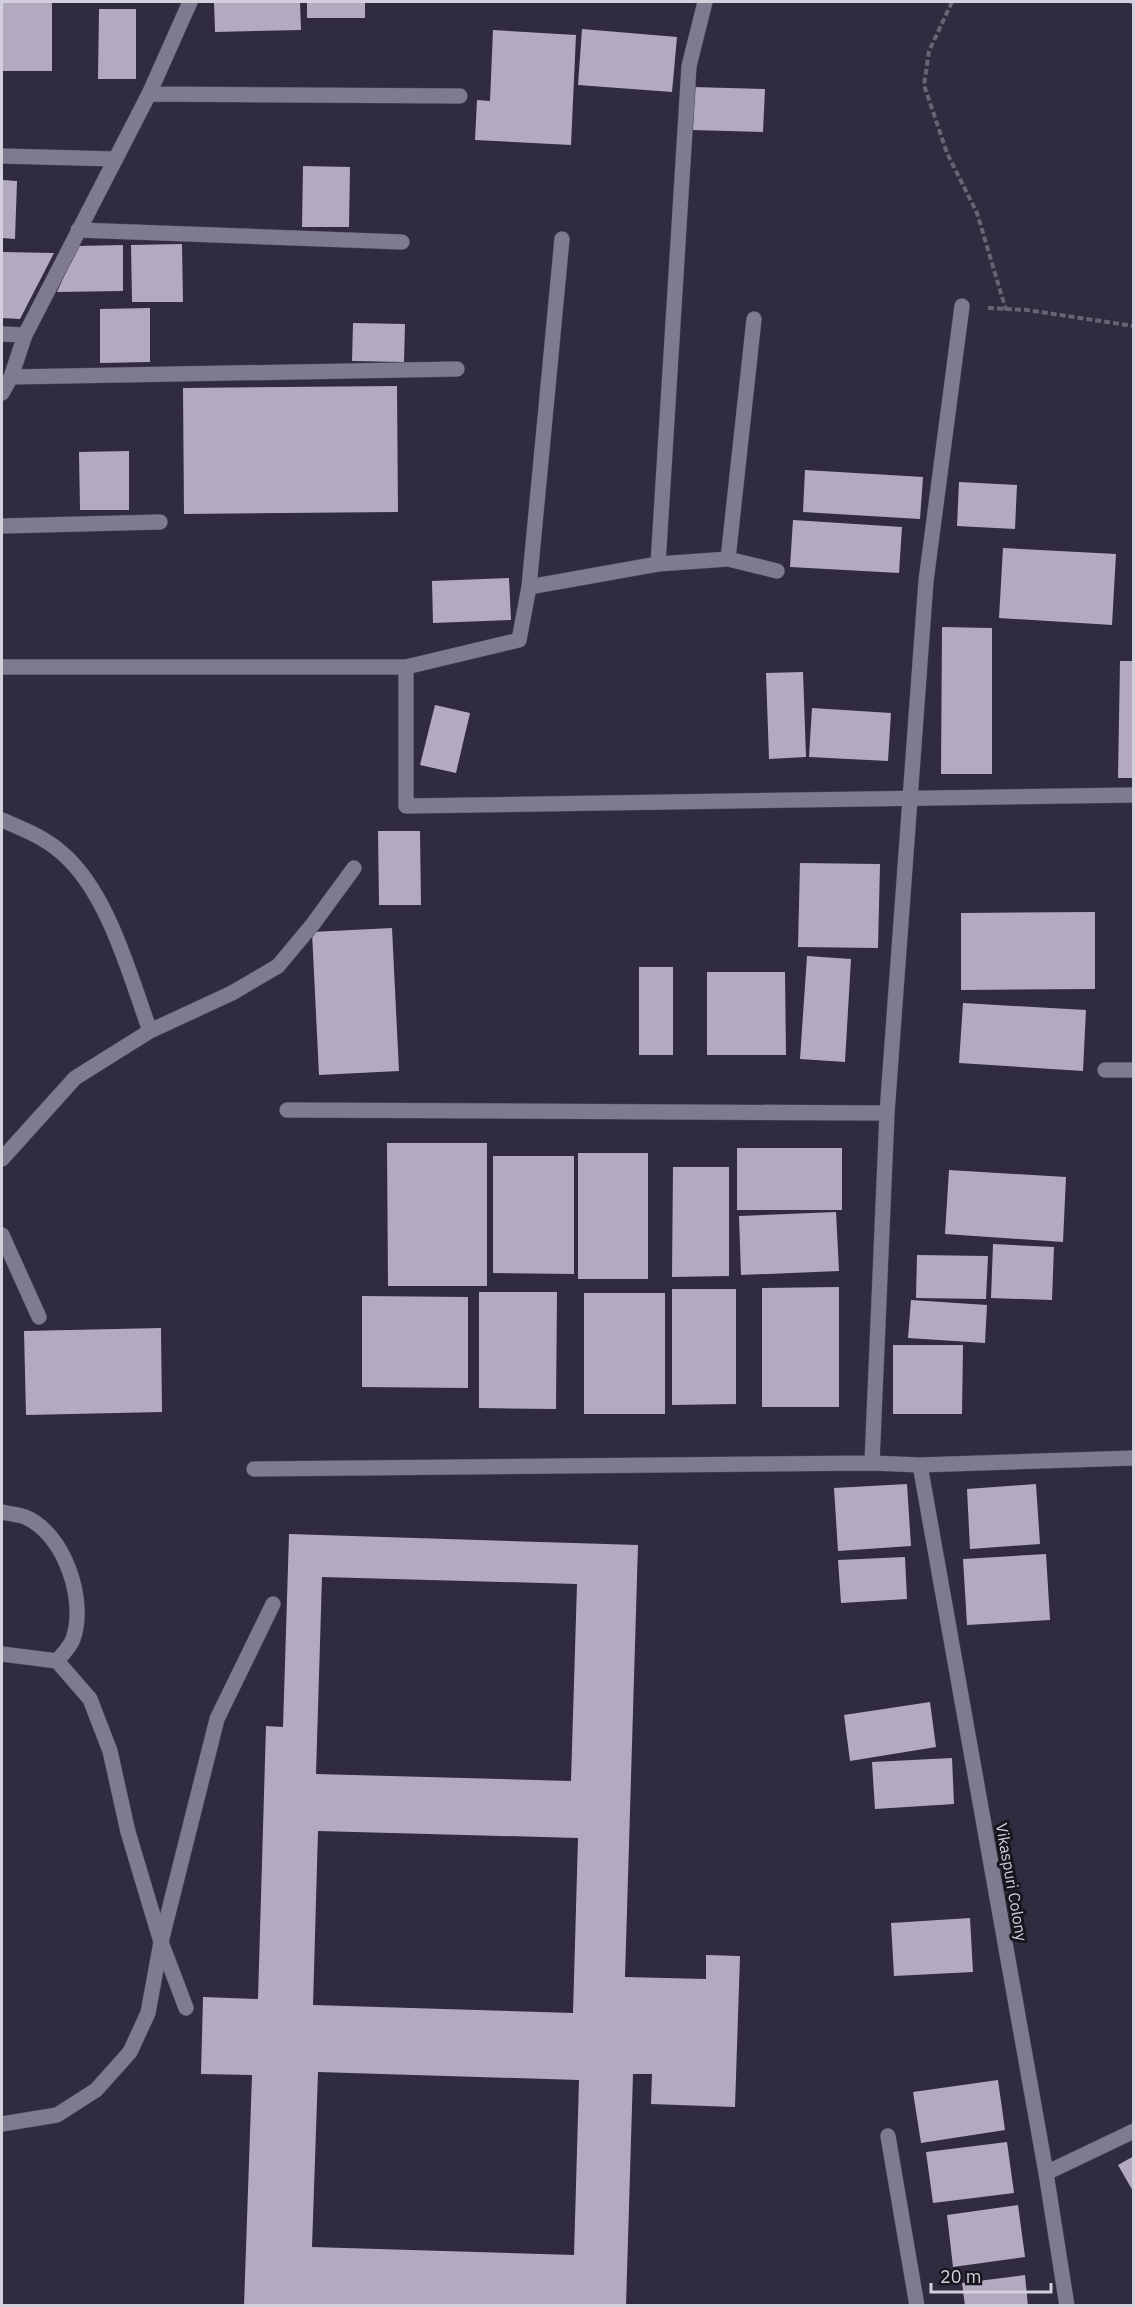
<svg xmlns="http://www.w3.org/2000/svg" width="1135" height="2307" font-family="'IBM Plex Sans',sans-serif">
	<rect width="100%" height="100%" fill="#302b3e"/>
	<path fill="#b4aac0" fill-rule="evenodd" d="M2 2H52V71H2Z
		M214 2H300L301 30 215 32Z
		M307 2H365V18H307Z
		M99 9H136V79H98Z
		M582 29 677 37 672 92 578 85Z
		M493 30 576 35 571 145 475 140 477 100 490 101Z
		M693 87 765 89 763 132 692 130Z
		M303 166 350 167 349 227H302Z
		M2 180 17 181 15 239 2 238Z
		M182 244 183 302H132L131 245Z
		M123 245V291L57 292 77 246Z
		M2 252 54 253 20 319 2 318Z
		M150 308V362L100 363V309Z
		M353 323 405 324 404 362 352 361Z
		M397 386 398 512 184 514 183 388Z
		M129 451V510H80L79 452Z
		M805 470 923 477 920 519 803 512Z
		M959 482 1017 485 1015 529 957 526Z
		M793 520 902 527 899 573 790 567Z
		M1003 548 1116 554 1112 625 999 618Z
		M509 578 511 620 433 623 432 581Z
		M942 627 992 628V774H941Z
		M1120 661H1134V778H1118Z
		M803 672 806 757 769 759 766 673Z
		M435 705 470 713 456 773 420 765Z
		M812 708 891 713 888 761 809 757Z
		M378 831H420L421 905H379Z
		M800 863 880 864 878 948 798 947Z
		M1095 912V989L961 990V913Z
		M392 928 399 1071 319 1075 312 932Z
		M807 956 851 959 845 1062 800 1059Z
		M639 967H673V1055H639Z
		M707 972H785L786 1055H707Z
		M963 1003 1086 1010 1083 1071 959 1063Z
		M387 1143H487V1286H388Z
		M737 1148H842V1210H737Z
		M578 1153H648V1279H578Z
		M493 1156H574V1274L493 1273Z
		M673 1167H729V1276L672 1277Z
		M949 1170 1066 1177 1063 1242 945 1234Z
		M836 1212 839 1271 741 1275 739 1216Z
		M993 1244 1054 1247 1052 1300 991 1298Z
		M917 1255 988 1256 986 1299 916 1298Z
		M839 1287V1407H762V1288Z
		M672 1289H736V1404L672 1405Z
		M479 1292H557L556 1409 479 1408Z
		M584 1293H665V1414H584Z
		M362 1296 468 1297V1388L362 1387Z
		M911 1300 987 1305 985 1343 908 1338Z
		M161 1328 162 1412 26 1415 24 1331Z
		M893 1345H963L962 1414H893Z
		M907 1484 911 1546 838 1551 834 1488Z
		M1036 1484 1040 1544 970 1549 967 1489Z
		M289 1534 638 1545 625 1977 706 1979V1955L740 1956 735 2107 651 2104 652 2074H633L626 2306H244L252 2075 201 2074 203 1997 258 1999 266 1726 283 1727ZM322 1577 577 1584 571 1781 316 1774ZM318 1831 578 1838 573 2013 313 2005ZM318 2072 579 2080 574 2255 312 2247Z
		M1046 1554 1050 1620 967 1625 963 1559Z
		M905 1557 907 1599 841 1603 838 1560Z
		M930 1702 936 1747 850 1761 844 1715Z
		M952 1758 954 1804 875 1809 872 1762Z
		M970 1918 973 1972 894 1976 891 1923Z
		M998 2080 1005 2130 921 2143 913 2092Z
		M1007 2142 1014 2193 933 2203 926 2152Z
		M1134 2156V2193L1118 2165Z
		M1018 2205 1025 2257 953 2267 947 2215Z
		M1025 2275 1028 2306H965L962 2283Z"/>
	<g fill="none" stroke-linecap="round" stroke-linejoin="round">
		<defs>
			<path id="service" d="M2 820C23 829 44 837 62 853 108 892 130 976 150 1031
				M2 1159 75 1078 150 1031 232 993 278 966 313 924 354 868
				M2 1235 39 1317
				M2 1512C9 1514 18 1514 25 1517 64 1533 87 1600 73 1639 70 1647 62 1655 57 1661
				M2 1654 57 1661 90 1699 110 1751 128 1832 161 1942 148 2013 130 2052 96 2090 57 2115 2 2124
				M186 2008 161 1942 217 1719 273 1604
				M888 2136 917 2306"/>
			<path id="minor" d="M149 94 460 96
				M2 156 116 159
				M78 230 402 242
				M2 334 25 335
				M11 377 457 369
				M2 393 11 377 25 335 149 94 190 2
				M2 526 160 522
				M728 559 754 319
				M658 564 689 66 705 2
				M529 587 562 239
				M2 667H406L519 640 529 587 658 564 728 559 777 571
				M406 667V806L1134 795
				M1105 1070H1134
				M287 1110 887 1113
				M872 1463 887 1113 926 581 962 306
				M920 1465 1046 2173 1067 2306
				M254 1469 872 1463 920 1465 1134 1458
				M1046 2173 1134 2131"/>
		</defs>
		<use href="#service" stroke="#4c4958" stroke-width="16"/>
		<use href="#minor" stroke="#4c4958" stroke-width="16"/>
		<path stroke="#676474" stroke-width="4" stroke-dasharray="6 3" stroke-linecap="butt" d="M952 2 929 51 924 85 947 153 977 213 1006 310
			M1130 2H1134
			M988 308 1027 310 1134 326"/>
		<use href="#service" stroke="#7e7a8f" stroke-width="15"/>
		<use href="#minor" stroke="#7e7a8f" stroke-width="15"/>
	</g>
	<g text-anchor="middle" dominant-baseline="central" stroke-width="6" stroke-linejoin="round" paint-order="stroke">
		<g font-size="16" fill="#d2d0dc" stroke="#17151e">
			<text transform="translate(1012 1882) rotate(80)">Vikaspuri Colony</text>
		</g>
	</g>
	<rect width="1135" height="2307" fill="none" stroke="#d2d0dc" stroke-width="6"/>
	<path d="M931 2283v9h120v-9" fill="none" stroke="#d2d0dc" stroke-width="3"/>
	<text x="940" y="2283" font-size="18" fill="#d2d0dc" stroke="#17151e" stroke-width="4.5" paint-order="stroke">20 m</text>
</svg>
